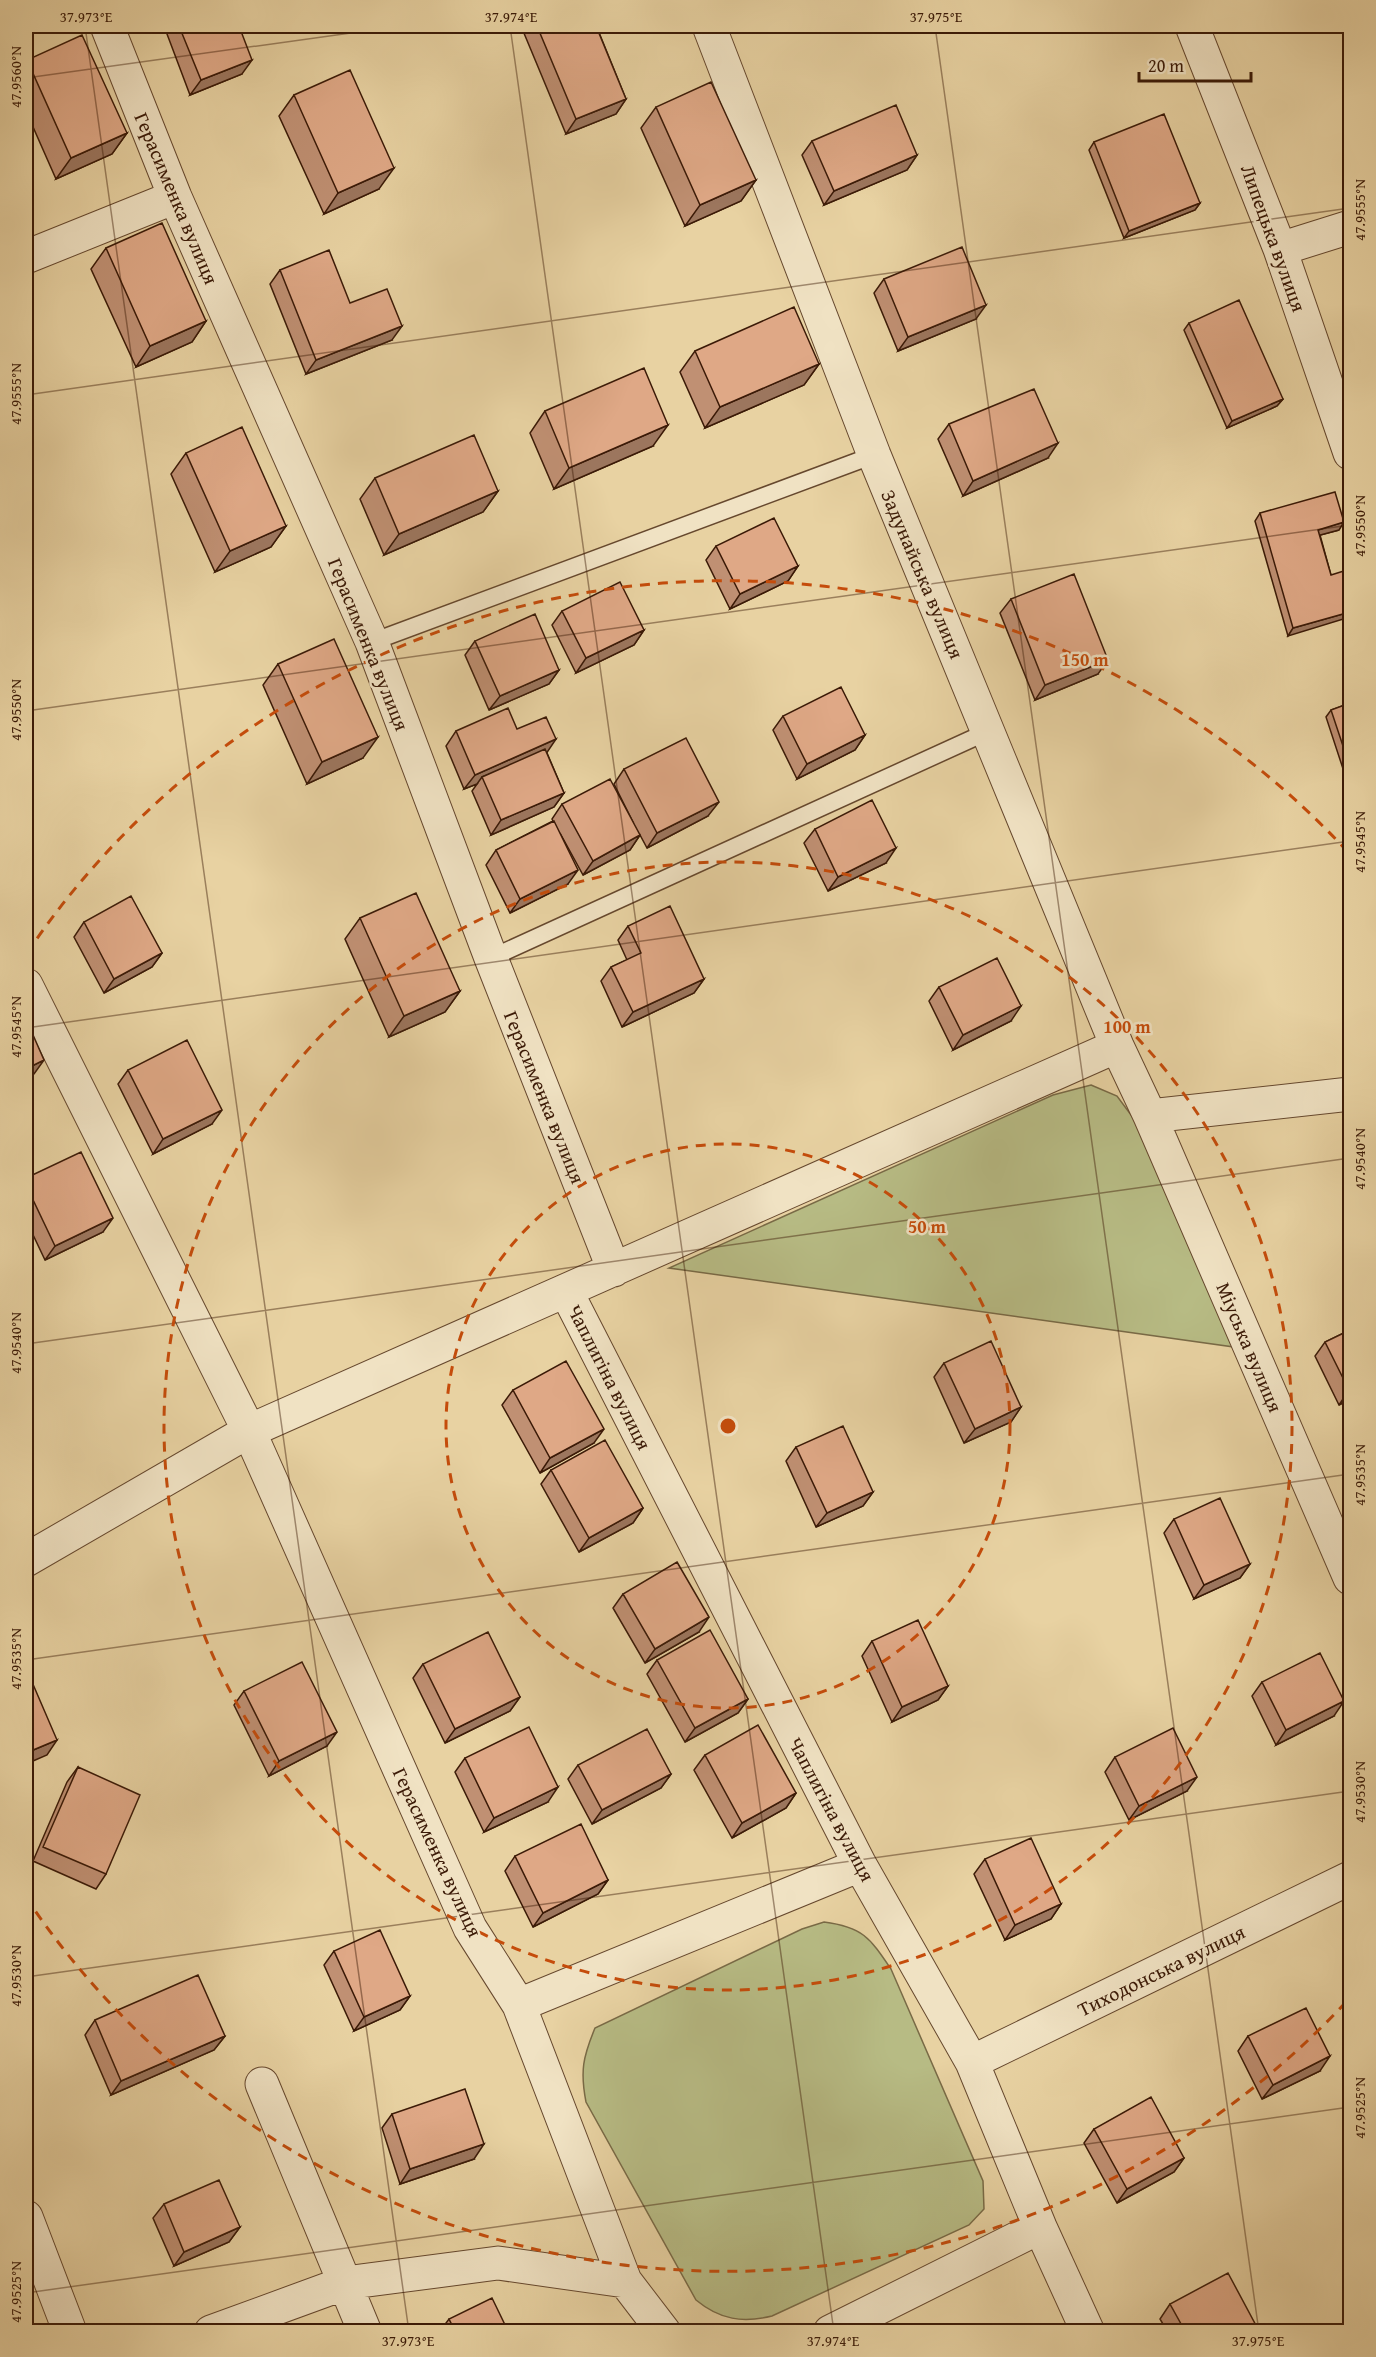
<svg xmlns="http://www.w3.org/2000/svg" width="1376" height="2357" font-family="'Gentium Book Plus',serif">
	<rect width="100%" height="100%" fill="#e8d2a2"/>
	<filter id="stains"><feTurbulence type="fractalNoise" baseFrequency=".00333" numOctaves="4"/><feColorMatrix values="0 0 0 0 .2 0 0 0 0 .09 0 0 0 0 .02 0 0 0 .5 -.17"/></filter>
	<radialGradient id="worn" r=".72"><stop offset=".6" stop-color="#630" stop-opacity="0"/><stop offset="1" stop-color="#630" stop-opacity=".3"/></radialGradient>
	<path fill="#b7bb84" stroke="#796a46" stroke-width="1.5" d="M1091 1085 1117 1096 1137 1123 1234 1347 669 1268 1053 1095Z
		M824 1922C863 1927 870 1938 891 1969L983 2181 984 2209 969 2225 772 2316C743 2323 720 2320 696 2300L586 2102C580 2071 583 2057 595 2028L802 1929Z"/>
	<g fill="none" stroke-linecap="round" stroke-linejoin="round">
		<defs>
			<path id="service" d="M372 642 874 455
				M491 958 989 731"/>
			<path id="minor" d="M107 26 175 197 372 642 491 958 614 1270
				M709 26 874 455 1117 1046 1150 1116 1350 1578
				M1192 26 1280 249 1350 453
				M1280 249 1350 227
				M26 257 175 197
				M26 985 249 1431 470 1928 519 2005 625 2281 664 2332
				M1150 1116 1350 1094
				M566 1291 860 1865 972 2062 1040 2227 1088 2332
				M26 1560 249 1431 1117 1046
				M519 2005 860 1865
				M972 2062 1350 1878
				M262 2084 365 2332
				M26 2217 70 2332
				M211 2332 345 2283 498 2263 625 2281
				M830 2332 1040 2227"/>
		</defs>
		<use href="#service" stroke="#66482e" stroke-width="19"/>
		<use href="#minor" stroke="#66482e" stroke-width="35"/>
		<use href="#service" stroke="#f0e2c3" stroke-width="16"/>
		<use href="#minor" stroke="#f0e2c3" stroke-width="33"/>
	</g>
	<path fill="#c09073" stroke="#3b1a07" stroke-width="1.5" d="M164 26H239L242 74 190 95Z
		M521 26H609L598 30 626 99 616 114 566 134Z
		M27 60 127 133 112 154 56 179 26 111V62Z
		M294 95 379 189 324 214 279 116Z
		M656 107 756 180 741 201 685 226 641 128Z
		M812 141 917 155 907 170 824 205 802 155Z
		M1094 142 1200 203 1195 210 1124 238 1089 150Z
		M106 248 206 321 192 342 136 367 91 269Z
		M280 270 350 303 392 340 306 374 270 284Z
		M884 279 976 319 898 351 874 293Z
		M1189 323 1283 399 1277 406 1227 428 1184 330Z
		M695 351 819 364 804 385 705 428 680 372Z
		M545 411 653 446 554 489 530 433Z
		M949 424 1048 458 963 496 938 439Z
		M186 453 286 526 271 547 215 572 171 474Z
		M375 478 498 491 483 512 384 555 360 499Z
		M1260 513 1339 530 1320 535 1331 575 1288 636 1255 521Z
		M716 546 798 566 788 581 730 609 706 560Z
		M1011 599 1098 674 1035 700 1000 613Z
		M562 611 644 630 634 645 576 673 552 625Z
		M475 641 559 670 549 684 489 710 465 655Z
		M278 664 363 758 307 784 263 685Z
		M1350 703V790L1326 717 1331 710Z
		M783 716 865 735 855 750 797 779 773 730Z
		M517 729 547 753 564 793 554 807 491 835 472 791 477 784 464 789 446 746 456 731Z
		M624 769 708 816 647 848 640 835 630 850 583 875 560 833 568 884 510 913 486 865 496 850 553 821 552 819 562 804 633 822 614 784Z
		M815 829 886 863 828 891 804 843Z
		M360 918 460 991 445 1012 389 1037 345 939Z
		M84 922 162 953 152 967 104 993 74 937Z
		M628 926 704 979 694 993 622 1027 601 981 611 967 627 960 618 940Z
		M939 987 1011 1021 953 1050 929 1001Z
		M128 1070 212 1124 153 1154 118 1084Z
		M26 1178 103 1232 45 1260 26 1220Z
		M1350 1330V1399L1339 1405 1315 1356 1325 1342Z
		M944 1363 1021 1407 1011 1422 964 1443 934 1377Z
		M513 1390 594 1443 540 1473 502 1405Z
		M796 1447 873 1492 863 1506 816 1527 786 1461Z
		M551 1470 643 1508 633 1523 579 1552 541 1484Z
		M1174 1519 1250 1564 1240 1578 1194 1599 1164 1533Z
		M623 1594 699 1632 645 1663 613 1608Z
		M872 1641 948 1686 938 1700 892 1722 862 1656Z
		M657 1660 748 1699 738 1713 685 1742 647 1674Z
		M423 1664 520 1697 510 1711 445 1743 413 1678Z
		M1262 1682 1334 1716 1276 1745 1252 1696Z
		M244 1691 327 1746 269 1776 234 1705Z
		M705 1755 796 1793 786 1808 732 1838 694 1770Z
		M1115 1757 1187 1791 1129 1820 1105 1772Z
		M465 1758 548 1802 484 1832 455 1772Z
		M578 1765 671 1774 661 1788 592 1824 568 1779Z
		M78 1767 106 1874 96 1889 33 1861 67 1782Z
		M515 1856 608 1880 598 1894 533 1927 505 1871Z
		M985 1859 1061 1904 1051 1919 1005 1940 974 1874Z
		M1350 1928V1947L1345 1936Z
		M334 1951 410 1996 400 2010 354 2031 324 1965Z
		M95 2020 225 2036 214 2050 111 2095 85 2035Z
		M1248 2036 1320 2071 1262 2099 1238 2051Z
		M392 2114 474 2159 400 2184 382 2128Z
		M1094 2129 1184 2158 1174 2172 1117 2203 1084 2143Z
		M164 2204 240 2227 229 2242 174 2266 153 2218Z
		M1170 2304 1259 2331H1167L1160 2319Z
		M449 2319 508 2331H440Z"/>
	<path fill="#9c765e" stroke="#3b1a07" stroke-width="1.5" d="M591 26H609L584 36Z
		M252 60 242 74 190 95 201 80Z
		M626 99 616 114 566 134 576 119Z
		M127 133 112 154 56 179 71 158Z
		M917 155 907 170 824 205 834 191Z
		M394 168 379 189 324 214 338 193Z
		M756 180 741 201 685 226 700 205Z
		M1200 203 1195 210 1124 238 1129 231Z
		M986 305 976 319 898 351 908 337Z
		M206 321 192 342 136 367 150 346Z
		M402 326 392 340 306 374 316 360Z
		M819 364 804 385 705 428 720 407Z
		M1283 399 1277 406 1227 428 1232 421Z
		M668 425 653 446 554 489 569 468Z
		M1058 443 1048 458 963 496 973 481Z
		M498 491 483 512 384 555 399 534Z
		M1344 522 1339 530 1313 537 1318 530Z
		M286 526 271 547 215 572 230 551Z
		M798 566 788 581 730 609 740 594Z
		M1350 612V617L1288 636 1293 628Z
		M644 630 634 645 576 673 586 658Z
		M1108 660 1098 674 1035 700 1045 685Z
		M559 670 549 684 489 710 500 696Z
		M865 735 855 750 797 779 807 764Z
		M378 737 363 758 307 784 322 762Z
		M556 739 546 754 482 777 477 784 464 789 475 775Z
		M564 793 554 807 491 835 501 820Z
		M719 802 708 816 647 848 657 833Z
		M640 835 630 850 583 875 593 861Z
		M896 848 886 863 828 891 838 877Z
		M578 870 568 884 510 913 520 899Z
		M162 953 152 967 104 993 114 979Z
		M704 979 694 993 622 1027 633 1012Z
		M460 991 445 1012 389 1037 404 1016Z
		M1021 1006 1011 1021 953 1050 963 1035Z
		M44 1060 34 1074 26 1079V1069Z
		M222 1110 212 1124 153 1154 163 1139Z
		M113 1218 103 1232 45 1260 55 1246Z
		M1349 1390H1350V1399L1339 1405Z
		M1021 1407 1011 1422 964 1443 975 1429Z
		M604 1429 594 1443 540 1473 550 1458Z
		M873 1492 863 1506 816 1527 827 1513Z
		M643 1508 633 1523 579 1552 589 1538Z
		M1250 1564 1240 1578 1194 1599 1204 1585Z
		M709 1617 699 1632 645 1663 655 1649Z
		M948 1686 938 1700 892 1722 902 1707Z
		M520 1697 510 1711 445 1743 455 1729Z
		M748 1699 738 1713 685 1742 695 1728Z
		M1344 1701 1334 1716 1276 1745 1286 1730Z
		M337 1732 327 1746 269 1776 279 1761Z
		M57 1740 47 1755 26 1764V1753Z
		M671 1774 661 1788 592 1824 602 1810Z
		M1197 1777 1187 1791 1129 1820 1139 1806Z
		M558 1787 548 1802 484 1832 494 1818Z
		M796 1793 786 1808 732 1838 742 1823Z
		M608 1880 598 1894 533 1927 543 1913Z
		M1061 1904 1051 1919 1005 1940 1015 1925Z
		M410 1996 400 2010 354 2031 364 2017Z
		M225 2036 214 2050 111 2095 121 2081Z
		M1330 2056 1320 2071 1262 2099 1273 2085Z
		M484 2144 474 2159 400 2184 410 2169Z
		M1184 2158 1174 2172 1117 2203 1127 2189Z
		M240 2227 229 2242 174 2266 184 2252Z"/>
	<path fill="#dfa886" stroke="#3b1a07" stroke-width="1.5" d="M179 26H239L252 60 201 80Z
		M537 26H596L626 99 576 119Z
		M82 35 127 133 71 158 27 60Z
		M350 70 394 168 338 193 294 95Z
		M711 82 756 180 700 205 656 107Z
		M896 105 917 155 834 191 812 141Z
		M1164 114 1200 203 1129 231 1094 142Z
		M162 223 206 321 150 346 106 248Z
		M962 247 986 305 908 337 884 279Z
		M329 250 350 303 387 289 402 326 316 360 280 270Z
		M1239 300 1283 399 1232 421 1189 323Z
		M794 307 819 364 720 407 695 351Z
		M644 368 668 425 569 468 545 411Z
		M1034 389 1058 443 973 481 949 424Z
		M242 427 286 526 230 551 186 453Z
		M474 435 498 491 399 534 375 478Z
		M1335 492 1344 522 1318 530 1331 575 1350 569V612L1293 628 1260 513Z
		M774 518 798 566 740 594 716 546Z
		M1074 574 1108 660 1045 685 1011 599Z
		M620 582 644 630 586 658 562 611Z
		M535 614 559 670 500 696 475 641Z
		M334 639 378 737 322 762 278 664Z
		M841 687 865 735 807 764 783 716Z
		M1350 703V767L1331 710Z
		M508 708 517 729 546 717 556 739 475 775 456 731Z
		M686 738 719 802 657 833 624 769Z
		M545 749 564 793 501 820 482 777Z
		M610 779 640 835 593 861 562 804Z
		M872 800 896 848 838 877 815 829Z
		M554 821 578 870 520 899 496 850Z
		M416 893 460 991 404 1016 360 918Z
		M131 896 162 953 114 979 84 922Z
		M670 906 704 979 633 1012 611 967 641 953 628 926Z
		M997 958 1021 1006 963 1035 939 987Z
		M26 1019 44 1060 26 1069Z
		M187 1040 222 1110 163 1139 128 1070Z
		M81 1152 113 1218 55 1246 26 1185V1178Z
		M1350 1330V1390H1349L1325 1342Z
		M991 1341 1021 1407 975 1429 944 1363Z
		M566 1361 604 1429 550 1458 513 1390Z
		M843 1426 873 1492 827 1513 796 1447Z
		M605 1440 643 1508 589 1538 551 1470Z
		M1220 1498 1250 1564 1204 1585 1174 1519Z
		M677 1562 709 1617 655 1649 623 1594Z
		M918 1620 948 1686 902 1707 872 1641Z
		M710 1630 748 1699 695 1728 657 1660Z
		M488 1632 520 1697 455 1729 423 1664Z
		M1320 1653 1344 1701 1286 1730 1262 1682Z
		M302 1662 337 1732 279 1761 244 1691Z
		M29 1675 57 1740 26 1753V1676Z
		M758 1725 796 1793 742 1823 705 1755Z
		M529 1727 558 1787 494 1818 465 1758Z
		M1173 1728 1197 1777 1139 1806 1115 1757Z
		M647 1729 671 1774 602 1810 578 1765Z
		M78 1767 140 1795 106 1874 43 1847Z
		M581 1824 608 1880 543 1913 515 1856Z
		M1031 1838 1061 1904 1015 1925 985 1859Z
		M380 1930 410 1996 364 2017 334 1951Z
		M198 1975 225 2036 121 2081 95 2020Z
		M1306 2008 1330 2056 1273 2085 1248 2036Z
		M465 2089 484 2144 410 2169 392 2114Z
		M1151 2097 1184 2158 1127 2189 1094 2129Z
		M219 2180 240 2227 184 2252 164 2204Z
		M1228 2273 1259 2331H1185L1170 2304Z
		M492 2298 508 2331H455L449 2319Z
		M1029 2326 1032 2331H1018Z"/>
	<path fill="none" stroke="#3b1a07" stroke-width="1.5" stroke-opacity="0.45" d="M85 26 409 2332M510 26 834 2332M935 26 1259 2332M26 78 401 26M26 395 1350 208M26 711 1350 525M26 1028 1350 841M26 1344 1350 1158M26 1660 1350 1474M26 1977 1350 1791M26 2293 1350 2107"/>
	<g fill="none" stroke="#c54c0b" stroke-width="3" stroke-dasharray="10 8">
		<circle cx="728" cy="1426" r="282"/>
		<circle cx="728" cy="1426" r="564"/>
		<path d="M1346 2002A845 845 0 0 1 27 1899M27 953A845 845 0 0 1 1346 850"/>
	</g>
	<g text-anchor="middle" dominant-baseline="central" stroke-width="5" stroke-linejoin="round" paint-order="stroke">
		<g font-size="20" fill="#3b1a07" stroke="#f0e2c3">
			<text transform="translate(177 198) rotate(67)">Герасименка вулиця</text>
			<text transform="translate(1274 238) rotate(70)">Липецька вулиця</text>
			<text transform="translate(923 574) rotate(67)">Задунайська вулиця</text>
			<text transform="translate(369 644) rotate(68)">Герасименка вулиця</text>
			<text transform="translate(545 1097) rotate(68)">Герасименка вулиця</text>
			<text transform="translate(1250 1347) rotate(67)">Міуська вулиця</text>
			<text transform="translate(610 1377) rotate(63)">Чаплигіна вулиця</text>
			<text transform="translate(832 1809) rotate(62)">Чаплигіна вулиця</text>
			<text transform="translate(438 1852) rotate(65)">Герасименка вулиця</text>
			<text transform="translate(1161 1970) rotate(-26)">Тиходонська вулиця</text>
		</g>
	</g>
	<circle cx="728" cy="1426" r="9" fill="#c54c0b" stroke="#f0e2c3" stroke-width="3"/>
	<g font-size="18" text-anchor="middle" font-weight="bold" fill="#c54c0b" stroke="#f0e2c3" stroke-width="5" stroke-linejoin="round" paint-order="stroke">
		<text x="1085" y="666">150 m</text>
		<text x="1127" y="1033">100 m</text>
		<text x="927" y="1233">50 m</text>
	</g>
	<rect width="1376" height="2357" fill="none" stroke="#e8d2a2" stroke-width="66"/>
	<path d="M1139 72v9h112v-9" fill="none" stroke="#3b1a07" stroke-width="3"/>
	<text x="1148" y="72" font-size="18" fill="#3b1a07" stroke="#f0e2c3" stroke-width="4.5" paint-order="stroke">20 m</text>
	<rect x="33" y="33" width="1310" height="2291" fill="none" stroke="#3b1a07" stroke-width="2"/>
	<g font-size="15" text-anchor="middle" fill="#3b1a07">
		<text x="86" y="22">37.973°E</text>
		<text x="511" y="22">37.974°E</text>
		<text x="936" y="22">37.975°E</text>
		<text transform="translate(16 77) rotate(-90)" y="5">47.9560°N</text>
		<text transform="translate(1360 210) rotate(-90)" y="5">47.9555°N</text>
		<text transform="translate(16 394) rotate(-90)" y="5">47.9555°N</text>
		<text transform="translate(1360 526) rotate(-90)" y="5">47.9550°N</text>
		<text transform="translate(16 710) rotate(-90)" y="5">47.9550°N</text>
		<text transform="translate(1360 842) rotate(-90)" y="5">47.9545°N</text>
		<text transform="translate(16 1027) rotate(-90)" y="5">47.9545°N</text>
		<text transform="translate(1360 1159) rotate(-90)" y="5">47.9540°N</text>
		<text transform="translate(16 1343) rotate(-90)" y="5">47.9540°N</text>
		<text transform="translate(1360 1475) rotate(-90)" y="5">47.9535°N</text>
		<text transform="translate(16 1659) rotate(-90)" y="5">47.9535°N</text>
		<text transform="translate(1360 1792) rotate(-90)" y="5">47.9530°N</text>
		<text transform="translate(16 1976) rotate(-90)" y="5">47.9530°N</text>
		<text transform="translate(1360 2108) rotate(-90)" y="5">47.9525°N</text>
		<text transform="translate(16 2292) rotate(-90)" y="5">47.9525°N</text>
		<text x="408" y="2346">37.973°E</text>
		<text x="833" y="2346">37.974°E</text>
		<text x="1258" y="2346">37.975°E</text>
	</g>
	<rect width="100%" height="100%" filter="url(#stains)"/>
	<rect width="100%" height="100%" fill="url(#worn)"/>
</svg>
